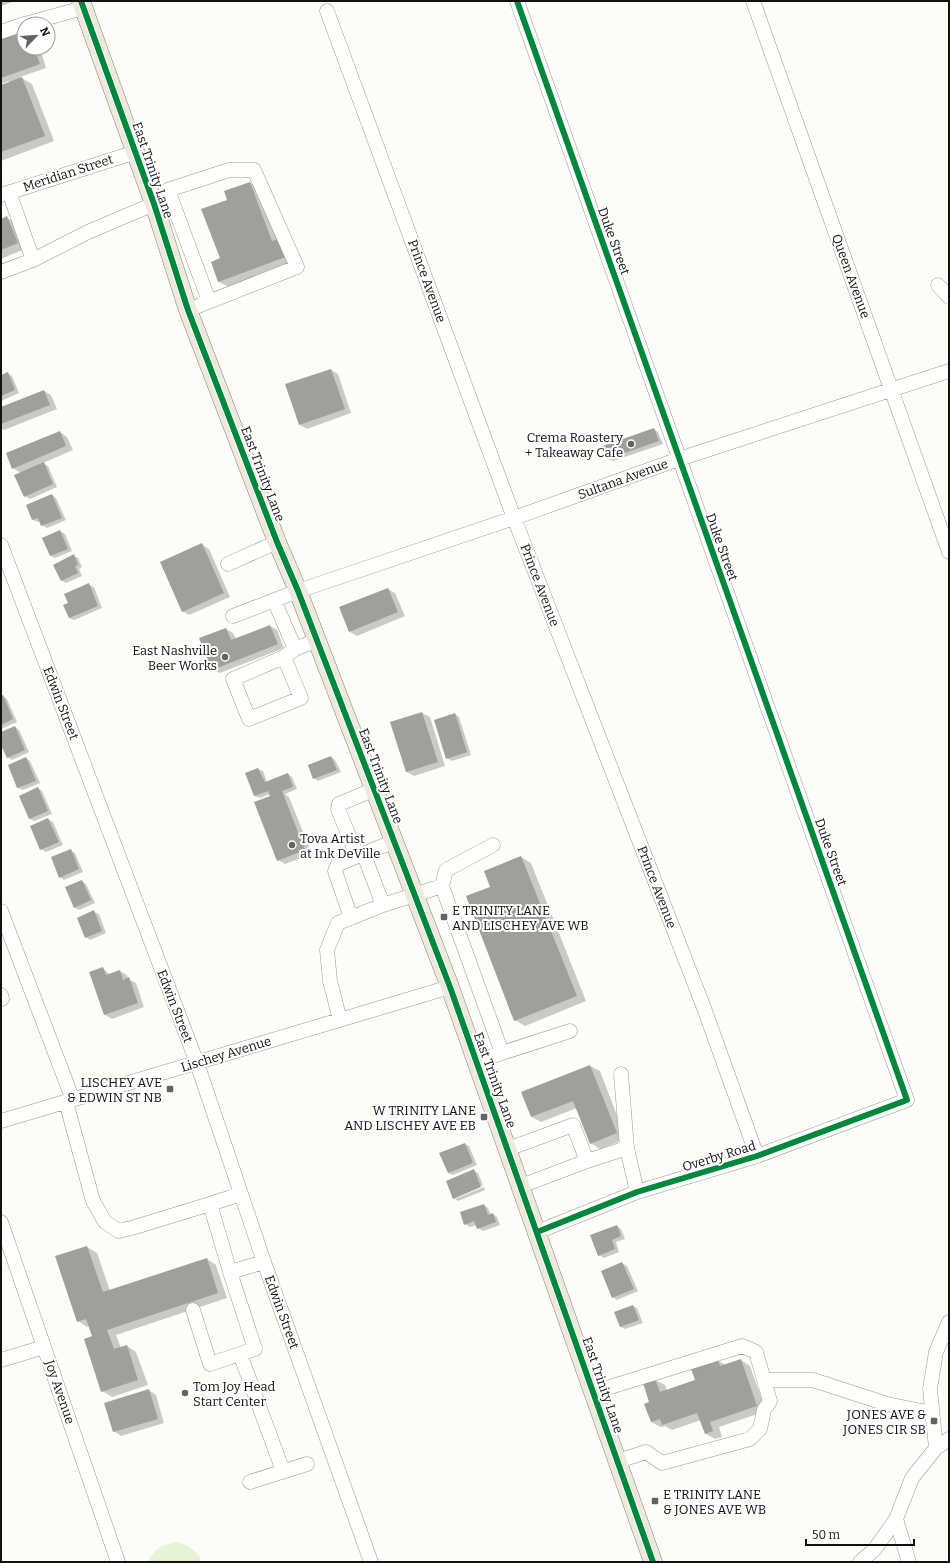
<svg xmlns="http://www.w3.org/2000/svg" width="950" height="1563" font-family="Bitter,serif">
	<rect width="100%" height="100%" fill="#fdfcf7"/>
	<path fill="#e7f3d7" d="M176 1542C189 1545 197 1550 202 1562H148C154 1549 163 1544 176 1542Z"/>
	<path fill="#0003" d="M1 1H15L1 6Z
		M21 32 24 34V48H40L46 68 20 77 32 84 54 141 1 161V86L9 83V81L1 84V39Z
		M250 183 259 188 297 261 229 287 219 282 212 262 221 259 228 200Z
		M7 218 17 223 27 248 1 259V220Z
		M331 370 338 374 351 413 307 429 300 425Z
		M7 373 12 376 19 393 1 401V376Z
		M44 391 51 395 57 409 4 430 1 428V408Z
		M654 429 658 432 663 444 613 461 608 459 604 446Z
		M60 432 67 437 73 450 43 463 48 466 57 487 30 499 25 496 21 473 13 468Z
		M52 495 56 498 66 520 47 528 42 525 41 521 38 522 33 520Z
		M60 531 65 534 72 551 55 558 51 556Z
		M202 545 209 549 230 597 189 615 182 611Z
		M74 556 78 558 82 567 79 569 82 576 66 583 62 581Z
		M89 585 94 587 102 608 74 620 69 618Z
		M388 589 395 593 405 616 357 636 350 632Z
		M270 626 277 630 284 648 220 673 212 669 226 629 233 633 236 639Z
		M3 696 7 699 17 722 1 729V697Z
		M422 713 430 717 445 766 414 776 407 772 392 723Z
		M455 714 459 717 471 755 452 761 447 758Z
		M15 727 19 730 29 752 12 760 7 757 1 742V733Z
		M331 757 335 760 341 772 318 781 314 778Z
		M26 758 30 761 40 783 23 790 18 788 9 765Z
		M258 769 263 771 267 782 288 774 292 777 297 789 285 794 289 797 312 854 285 864 278 860 272 796 270 794 260 798 255 796 246 773Z
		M38 788 42 791 52 814 34 821 30 819Z
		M48 819 53 822 63 845 46 852 41 849Z
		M71 851 75 853 83 872 64 880 60 877Z
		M521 857 531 863 586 1001 525 1026 515 1020 491 887Z
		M82 881 86 884 95 903 79 910 74 907Z
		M94 912 99 914 106 933 90 940 86 937Z
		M103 968 110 975 119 971 127 975 128 979 136 983 144 1007 112 1019 105 1015Z
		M590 1066 600 1071 626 1139 600 1149 591 1143 577 1108 541 1122 532 1117 522 1092Z
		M465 1144 469 1146 477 1165 453 1175 448 1173Z
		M474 1171 478 1173 483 1185 455 1197V1199L484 1187 485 1190 458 1201 454 1198Z
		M484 1205 488 1208 491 1215 493 1214 497 1217 500 1225 483 1231 478 1228 477 1225 470 1227 465 1224Z
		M617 1226 621 1229 625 1239 616 1242 619 1252 604 1258 599 1255Z
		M87 1247 97 1253 110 1291 207 1259 216 1265 227 1298 116 1335 121 1348 127 1346 136 1352 148 1385 112 1397 102 1391 93 1337 89 1326 87 1327 78 1321Z
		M622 1263 627 1266 638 1291 617 1300 613 1297Z
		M633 1306 637 1308 643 1323 625 1329 621 1327 615 1313Z
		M741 1360 750 1366 766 1411 719 1427 722 1437 715 1439 706 1434 701 1420 672 1430 665 1426 661 1427 651 1422 650 1403 655 1380 665 1385 667 1390 696 1380 718 1361 726 1365Z
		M149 1390 156 1395 164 1423 121 1436 114 1431Z"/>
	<path fill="#a19f9c" d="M21 31 24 39V48H34L40 64 1 78V38Z
		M22 77 45 136 1 152V85Z
		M250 182 272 241 281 238 288 256 218 282 211 262 220 258 201 209 227 200 224 191Z
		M7 216 18 243 1 250V219Z
		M331 369 345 409 299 425 285 384Z
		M8 372 15 390 1 396V375Z
		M44 390 50 405 1 424V407Z
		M654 428 659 441 607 459 603 446Z
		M60 431 66 446 12 469 6 453Z
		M44 462 53 484 24 497 14 475Z
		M52 494 62 518 41 526 38 518 32 520 26 505Z
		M60 530 68 549 50 556 42 538Z
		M202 543 224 593 182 612 160 562Z
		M74 554 78 565 75 566 78 573 61 581 53 565Z
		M89 583 98 606 69 618 63 605 68 603 64 594Z
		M388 588 398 612 349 632 339 607Z
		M270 625 278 644 212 670 199 638 226 628 231 640Z
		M3 695 13 719 1 725V696Z
		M422 712 438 762 406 772 390 722Z
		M455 713 467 752 446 759 434 720Z
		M15 726 25 750 7 758 1 745V732Z
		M331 756 337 770 313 779 308 765Z
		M26 757 36 781 17 788 8 765Z
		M258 768 265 782 288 773 293 787 282 791 305 850 277 861 254 802 270 796 268 791 254 796 245 773Z
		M38 787 48 811 29 819 19 796Z
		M48 818 59 842 40 850 30 826Z
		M71 849 79 869 59 878 51 857Z
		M521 856 577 996 514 1021 466 896 490 887 484 871Z
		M82 880 91 900 74 908 65 887Z
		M94 910 102 931 85 938 77 918Z
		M103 967 106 975 120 970 123 980 129 977 138 1003 104 1015 89 972Z
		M590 1065 617 1133 590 1144 573 1101 531 1117 521 1092Z
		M465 1143 473 1163 448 1173 439 1153Z
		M474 1169 481 1187 453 1199 446 1181Z
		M484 1204 488 1215 493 1213 496 1222 477 1229 474 1221 464 1225 460 1212Z
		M617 1225 621 1236 612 1240 615 1249 598 1256 590 1235Z
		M87 1246 103 1292 207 1258 218 1293 107 1330 114 1349 127 1345 138 1380 101 1392 84 1339 92 1336 86 1319 77 1322 55 1256Z
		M622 1262 634 1289 612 1298 601 1271Z
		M633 1305 639 1320 620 1327 614 1312Z
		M741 1359 757 1406 710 1422 713 1431 705 1434 697 1413 662 1425 660 1419 651 1422 644 1404 649 1402 643 1383 655 1379 660 1392 695 1380 691 1369 718 1360 720 1366Z
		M149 1389 158 1419 113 1432 104 1403Z"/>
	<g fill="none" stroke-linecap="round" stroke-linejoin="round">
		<defs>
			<path id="minor" d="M517 1 907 1100 757 1156 637 1192 537 1232
				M753 1 949 552
				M327 11 514 518 704 1008 757 1156
				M25 24 83 8
				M1 32 24 24
				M1 195 136 152
				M33 260 88 232 154 204
				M1 272 33 260 9 192
				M938 285 949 297
				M188 310 297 267 254 170H229L168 190 209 301
				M1 545 197 1063 264 1262 371 1562
				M228 564 277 542
				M274 600 295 649
				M233 616 298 591 514 518 679 459 949 371
				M284 657 301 698 249 719 233 679 284 657 295 649 317 640
				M493 845 446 870 442 886 502 1053
				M383 905 442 886
				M1 911 73 1100
				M351 918 335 871 338 864 395 841
				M1 995 2 999
				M340 1020 330 981 327 950 338 923 383 905 364 855 355 851 338 809 339 804 375 789
				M477 1061 570 1031
				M621 1074 627 1148 637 1192
				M66 1102 93 1201 105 1222 119 1231 135 1227 210 1204
				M1 1121 450 987
				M508 1149 573 1125 587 1161 521 1186
				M587 1161 627 1148
				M241 1194 210 1204 230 1272 264 1262
				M1 1222 118 1562
				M193 1310 210 1364 255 1349 230 1272
				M240 1354 283 1471
				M1 1360 44 1347
				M764 1380H813L887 1404 932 1413
				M594 1392 742 1346 756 1352 770 1401 764 1410 760 1429 750 1439 662 1463 646 1452 618 1461
				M936 1448 930 1389 936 1352 949 1322
				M250 1482 307 1464
				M896 1519 909 1562
				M860 1562 875 1549 896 1519 912 1478 936 1448 949 1439"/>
			<path id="major" d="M81 1 154 204 188 310 277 542 298 591 450 987 653 1562"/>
		</defs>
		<use href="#minor" stroke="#979795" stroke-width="15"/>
		<use href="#major" stroke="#858482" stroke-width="19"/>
		<use href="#minor" stroke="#fffffe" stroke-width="14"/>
		<use href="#major" stroke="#ede9dc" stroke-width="18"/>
		<defs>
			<path id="cycleway" d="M81 1 154 204 188 310 277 542 298 591 450 987 653 1562
				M517 1 907 1100 757 1156 637 1192 537 1232"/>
		</defs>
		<use href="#cycleway" stroke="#fff" stroke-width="8"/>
		<use href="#cycleway" stroke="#00873e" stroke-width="6"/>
	</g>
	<g fill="#646362" stroke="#fff" stroke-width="1.5">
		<circle cx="631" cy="444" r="4"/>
		<circle cx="225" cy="657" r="4"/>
		<circle cx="292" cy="845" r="4"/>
		<rect x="440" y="913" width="8" height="8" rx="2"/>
		<rect x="166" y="1085" width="8" height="8" rx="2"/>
		<rect x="480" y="1113" width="8" height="8" rx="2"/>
		<circle cx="185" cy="1393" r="4"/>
		<rect x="930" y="1417" width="8" height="8" rx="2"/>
		<rect x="651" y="1497" width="8" height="8" rx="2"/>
	</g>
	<g text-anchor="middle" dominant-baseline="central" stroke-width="4" stroke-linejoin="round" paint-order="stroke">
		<g font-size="13" fill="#111" stroke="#fff">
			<text transform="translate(153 170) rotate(71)">East Trinity Lane</text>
			<text transform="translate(68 173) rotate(-18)">Meridian Street</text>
			<text transform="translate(614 241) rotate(70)">Duke Street</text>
			<text transform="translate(851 276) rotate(70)">Queen Avenue</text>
			<text transform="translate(427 281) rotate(70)">Prince Avenue</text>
			<text transform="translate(263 474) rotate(69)">East Trinity Lane</text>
			<text transform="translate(623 479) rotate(-20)">Sultana Avenue</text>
			<text transform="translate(722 547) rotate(70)">Duke Street</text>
			<text transform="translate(540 585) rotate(69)">Prince Avenue</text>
			<text transform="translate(61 703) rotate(69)">Edwin Street</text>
			<text transform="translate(381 776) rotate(69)">East Trinity Lane</text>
			<text transform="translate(831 852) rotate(70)">Duke Street</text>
			<text transform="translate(657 887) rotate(69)">Prince Avenue</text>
			<text transform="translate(175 1006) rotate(69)">Edwin Street</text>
			<text transform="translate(226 1054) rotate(-17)">Lischey Avenue</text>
			<text transform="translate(495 1080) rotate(70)">East Trinity Lane</text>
			<text transform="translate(719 1156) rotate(-17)">Overby Road</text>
			<text transform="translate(282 1312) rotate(70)">Edwin Street</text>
			<text transform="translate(603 1385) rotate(71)">East Trinity Lane</text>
			<text transform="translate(60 1392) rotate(71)">Joy Avenue</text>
		</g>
		<g font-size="13" fill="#111" stroke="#fff" text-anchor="end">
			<text x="623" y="437">Crema Roastery<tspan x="623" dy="15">+ Takeaway Cafe</tspan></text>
			<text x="217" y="650">East Nashville<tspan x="217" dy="15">Beer Works</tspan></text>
			<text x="300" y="838" text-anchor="start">Tova Artist<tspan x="300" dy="15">at Ink DeVille</tspan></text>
			<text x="452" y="910" text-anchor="start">E TRINITY LANE<tspan x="452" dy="15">AND LISCHEY AVE WB</tspan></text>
			<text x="162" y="1082">LISCHEY AVE<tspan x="162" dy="15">&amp; EDWIN ST NB</tspan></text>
			<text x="476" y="1110">W TRINITY LANE<tspan x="476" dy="15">AND LISCHEY AVE EB</tspan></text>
			<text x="193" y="1386" text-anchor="start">Tom Joy Head<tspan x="193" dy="15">Start Center</tspan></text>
			<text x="926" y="1414">JONES AVE &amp;<tspan x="926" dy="15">JONES CIR SB</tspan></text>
			<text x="663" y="1494" text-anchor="start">E TRINITY LANE<tspan x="663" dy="15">&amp; JONES AVE WB</tspan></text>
		</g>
	</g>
	<rect width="950" height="1563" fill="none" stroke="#111111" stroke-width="4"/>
	<g transform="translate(36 36) rotate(65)"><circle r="19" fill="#ffffff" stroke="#a0a0a0"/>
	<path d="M0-3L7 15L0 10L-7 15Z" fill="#646362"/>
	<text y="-6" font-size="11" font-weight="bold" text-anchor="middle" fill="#111111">N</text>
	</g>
	<path d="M806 1539v6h108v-6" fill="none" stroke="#111111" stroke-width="2"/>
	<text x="812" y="1539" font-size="12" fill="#111111" stroke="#ffffff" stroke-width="3" paint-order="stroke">50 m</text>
</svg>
